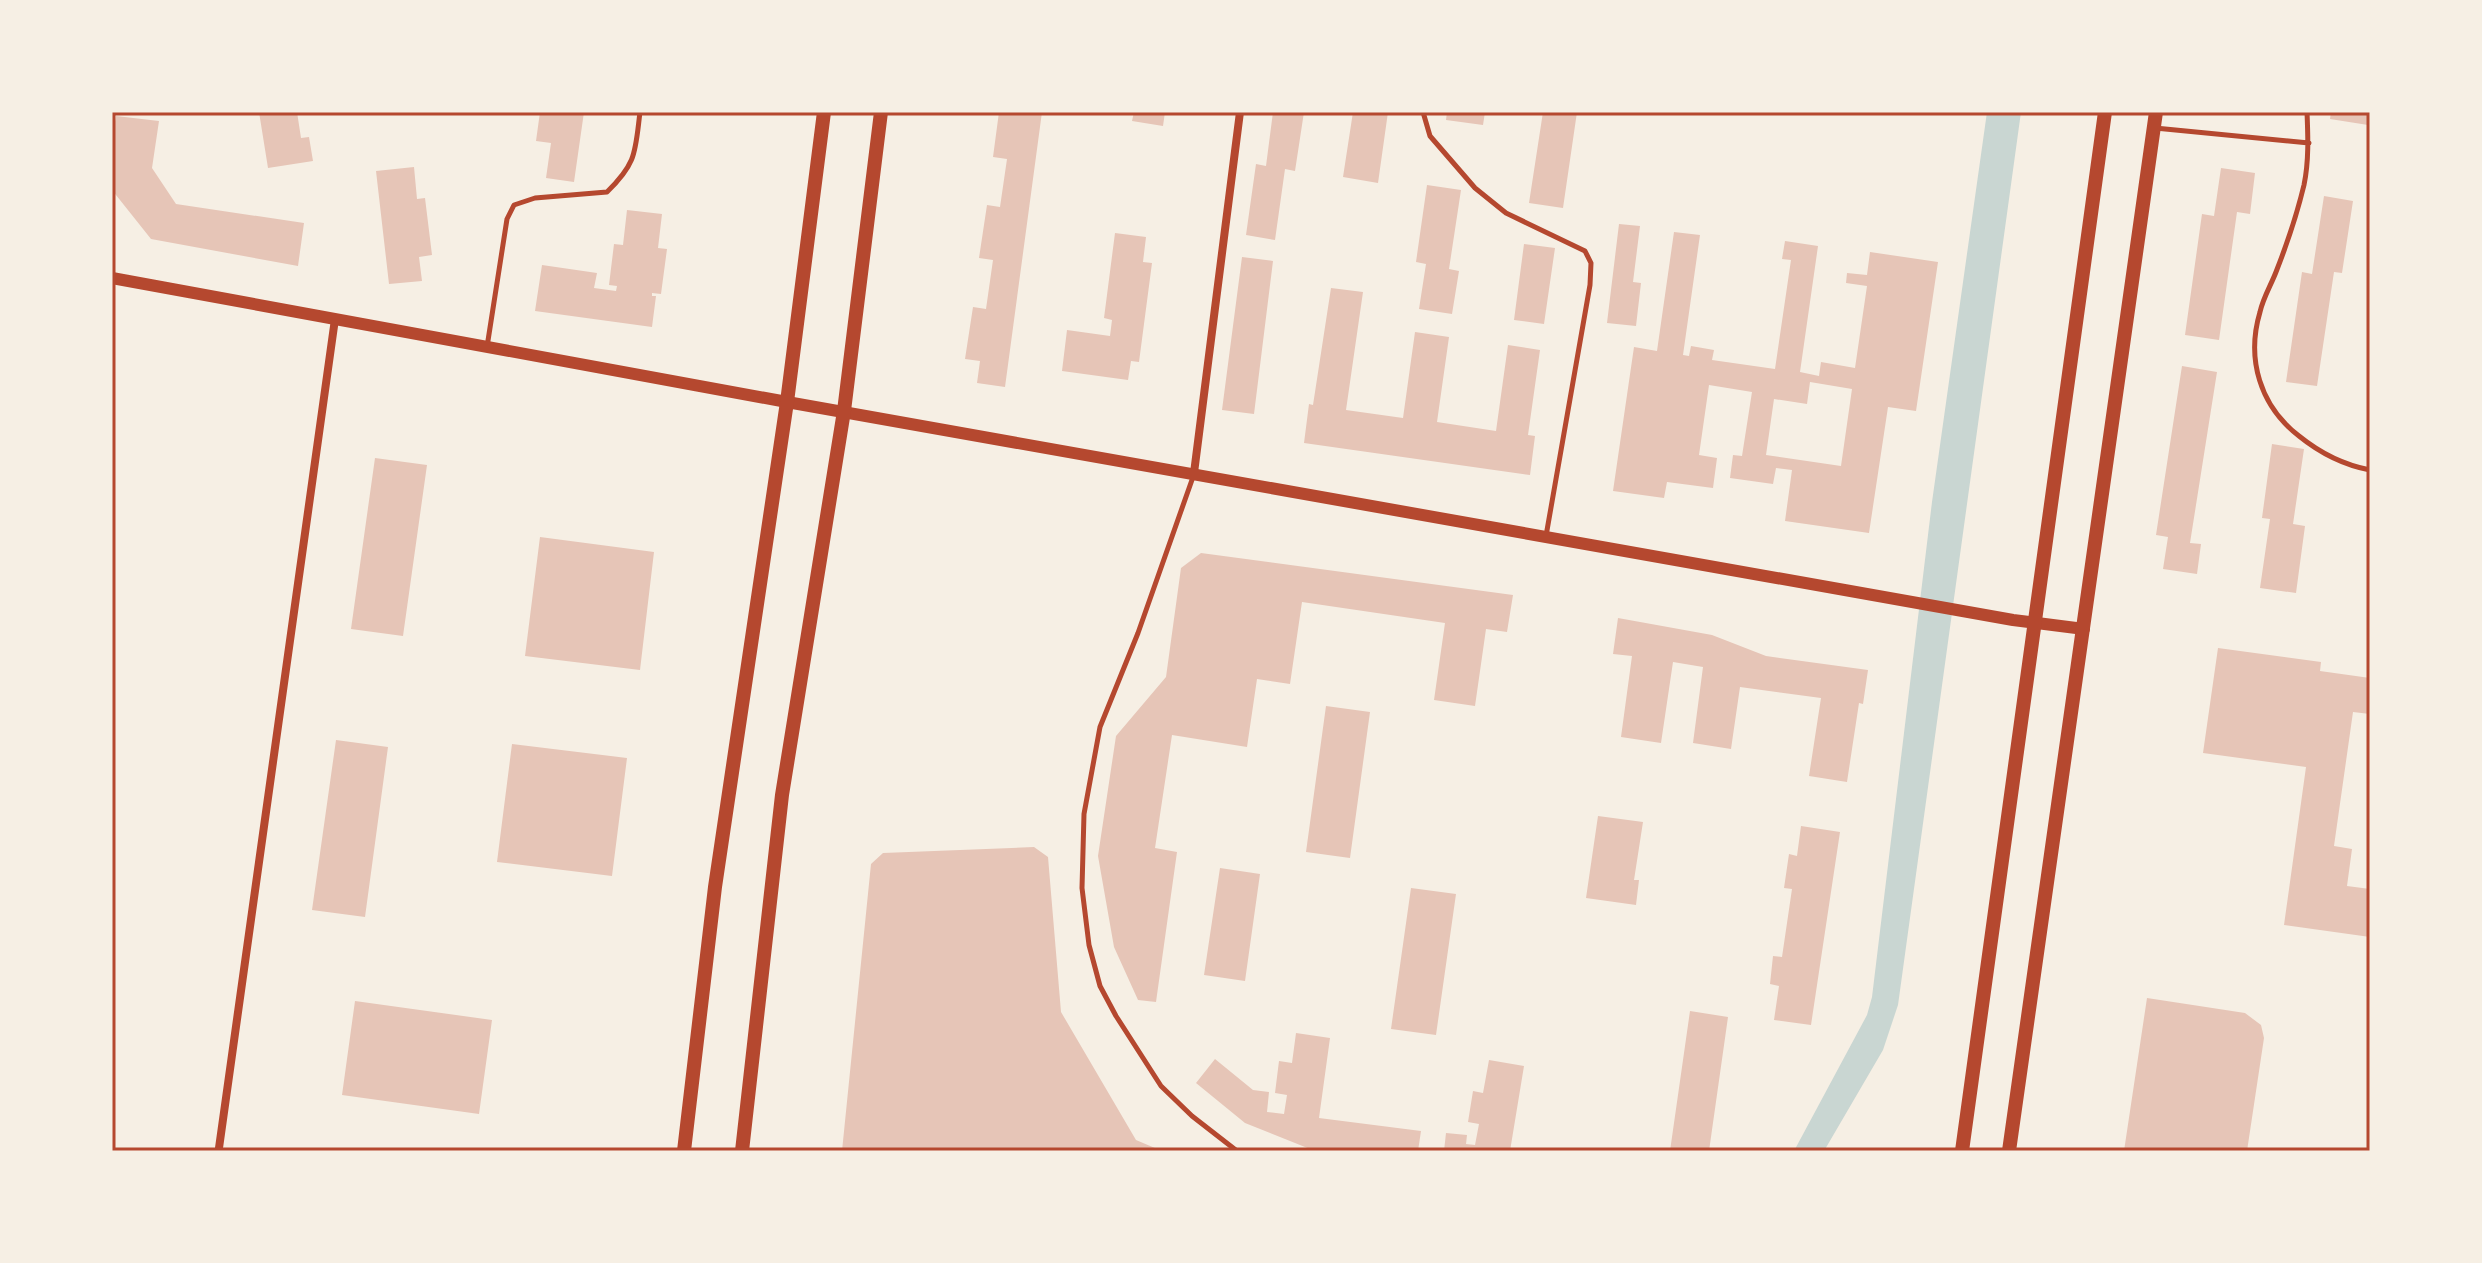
<svg xmlns="http://www.w3.org/2000/svg" width="2482" height="1263" font-family="Helvetica,sans-serif">
	<rect width="100%" height="100%" fill="#f6efe4"/>
	<path fill="#c9d6d2" d="M1987 112H2021L1898 1005 1883 1050 1824 1151H1794L1867 1015 1872 997 1932 502Z"/>
	<path fill="#e6c5b7" fill-rule="evenodd" d="M259 112H297L301 138 309 137 313 161 268 168Z
		M540 112H584L574 182 546 178 551 143 536 141Z
		M999 112H1042L1005 387 977 383 980 361 965 359 973 307 986 309 993 260 979 258 987 205 1000 207 1007 159 993 157Z
		M1134 112H1165L1163 126 1132 121Z
		M1273 112H1304L1295 171 1285 169 1275 240 1246 235 1256 164 1266 166Z
		M1353 112H1388L1378 183 1343 177Z
		M1447 112H1485L1483 125 1446 120Z
		M1543 112H1577L1563 208 1529 203Z
		M2331 112H2370L2368 125 2330 119Z
		M116 116 159 121 152 168 176 204 304 223 298 266 151 239 112 190V138Z
		M414 167 417 199 425 198 432 255 419 257 422 281 389 284 376 171Z
		M2221 168 2255 173 2250 214 2237 212 2219 340 2185 335 2202 214 2214 216Z
		M1427 185 1461 190 1449 269 1459 271 1452 314 1419 309 1426 264 1416 262Z
		M2324 196 2353 201 2342 273 2334 272 2317 386 2286 382 2302 272 2312 274Z
		M627 210 662 214 658 248 667 249 661 294 652 293V296H656L652 327 535 311 542 265 597 273 594 288 616 291 617 286 609 285 614 244 623 245Z
		M1619 224 1640 226 1633 282 1641 283 1636 326 1607 323Z
		M1674 232 1700 235 1683 355 1689 356 1691 346 1714 350 1712 360 1775 369 1791 260 1782 259 1785 241 1818 246 1800 372 1819 376 1821 362 1855 368 1867 286 1846 283 1847 273 1867 275 1870 252 1938 262 1916 411 1888 407 1869 533 1785 521 1792 470 1776 468 1773 484 1730 478 1733 455 1742 456 1752 392 1709 385 1699 455 1717 458 1713 488 1667 482 1664 498 1613 491 1634 347 1657 351ZM1810 382 1852 389 1841 466 1766 455 1774 399 1807 404Z
		M1115 233 1146 237 1143 262 1152 263 1139 362 1131 361 1128 380 1062 371 1067 330 1110 336 1112 320 1104 318Z
		M1524 244 1555 248 1544 324 1514 320Z
		M1242 257 1273 261 1254 414 1222 410Z
		M1331 288 1363 292 1346 410 1403 418 1415 332 1449 337 1437 422 1496 431 1508 345 1540 350 1528 435 1535 436 1530 475 1304 443 1309 404 1313 405Z
		M2182 366 2217 372 2190 543 2201 544 2197 574 2163 569 2168 537 2156 535Z
		M2272 444 2304 449 2293 524 2305 526 2296 593 2260 588 2270 519 2262 518Z
		M375 458 427 465 403 636 351 629Z
		M540 537 654 552 640 670 525 656Z
		M1201 553 1513 595 1507 632 1486 629 1475 706 1434 700 1445 623 1302 602 1290 684 1257 679 1247 747 1172 735 1155 848 1177 852 1156 1002 1138 1000 1114 947 1098 856 1116 736 1166 677 1181 568Z
		M1618 618 1712 635 1766 656 1868 670 1863 704 1859 703 1847 782 1809 776 1821 698 1740 687 1731 749 1693 743 1703 667 1673 662 1661 743 1621 737 1632 656 1613 654Z
		M2218 648 2321 662 2320 671 2370 678V714L2353 712 2334 846 2352 849 2347 886 2370 889V937L2284 925 2306 767 2203 753Z
		M1326 706 1370 712 1350 858 1306 852Z
		M336 740 388 747 365 917 312 910Z
		M512 744 627 758 612 876 497 862Z
		M1598 816 1643 822 1634 880H1639L1636 905 1586 898Z
		M1801 826 1840 832 1811 1025 1774 1020 1779 986 1770 984 1773 956 1782 957 1792 889 1784 888 1789 854 1797 856Z
		M1034 847 1048 857 1061 1012 1136 1140 1162 1151H842L871 864 883 853Z
		M1220 868 1260 874 1245 981 1204 975Z
		M1411 888 1456 894 1436 1035 1391 1029Z
		M2147 998 2245 1013 2261 1025 2264 1038 2247 1151H2124Z
		M355 1001 492 1020 479 1114 342 1095Z
		M1690 1011 1728 1017 1709 1151H1670Z
		M1296 1033 1330 1038 1319 1118 1421 1131 1418 1151H1315L1245 1123 1196 1083 1215 1059 1253 1090 1269 1092 1267 1112 1284 1114 1287 1095 1275 1093 1279 1061 1292 1063Z
		M1489 1060 1524 1066 1510 1151H1444L1446 1133 1467 1135 1466 1144 1475 1145 1479 1124 1468 1122 1473 1091 1483 1093Z"/>
	<g fill="none" stroke-linecap="round" stroke-linejoin="round">
		<path stroke="#b5482f" stroke-width="5" d="M1423 112 1430 136 1475 188 1506 213 1585 251 1591 263 1590 285 1546 536
			M2307 112C2308 136 2309 161 2304 185 2297 214 2287 244 2276 272 2271 285 2263 298 2260 312 2246 359 2260 406 2299 436 2320 453 2344 465 2370 470
			M2155 128 2309 143
			M487 347 507 219 514 205 535 198 607 192C637 163 635 152 640 112
			M1193 477 1138 633 1100 727 1084 814 1082 888 1089 945 1100 986 1116 1016 1161 1086 1192 1116 1237 1151"/>
		<path stroke="#b5482f" stroke-width="8" d="M1194 473 1240 112
			M219 1148 335 319"/>
		<path stroke="#b5482f" stroke-width="12" d="M112 278 787 402 2013 620 2084 629"/>
		<path stroke="#b5482f" stroke-width="14" d="M684 1151 715 887 787 402 824 112
			M742 1151 782 795 844 411 881 112
			M1962 1151 2105 112
			M2009 1151 2156 112"/>
	</g>
	<rect width="2482" height="1263" fill="none" stroke="#f6efe4" stroke-width="228"/>
	<rect x="114" y="114" width="2254" height="1035" fill="none" stroke="#b5482f" stroke-width="3"/>
</svg>
